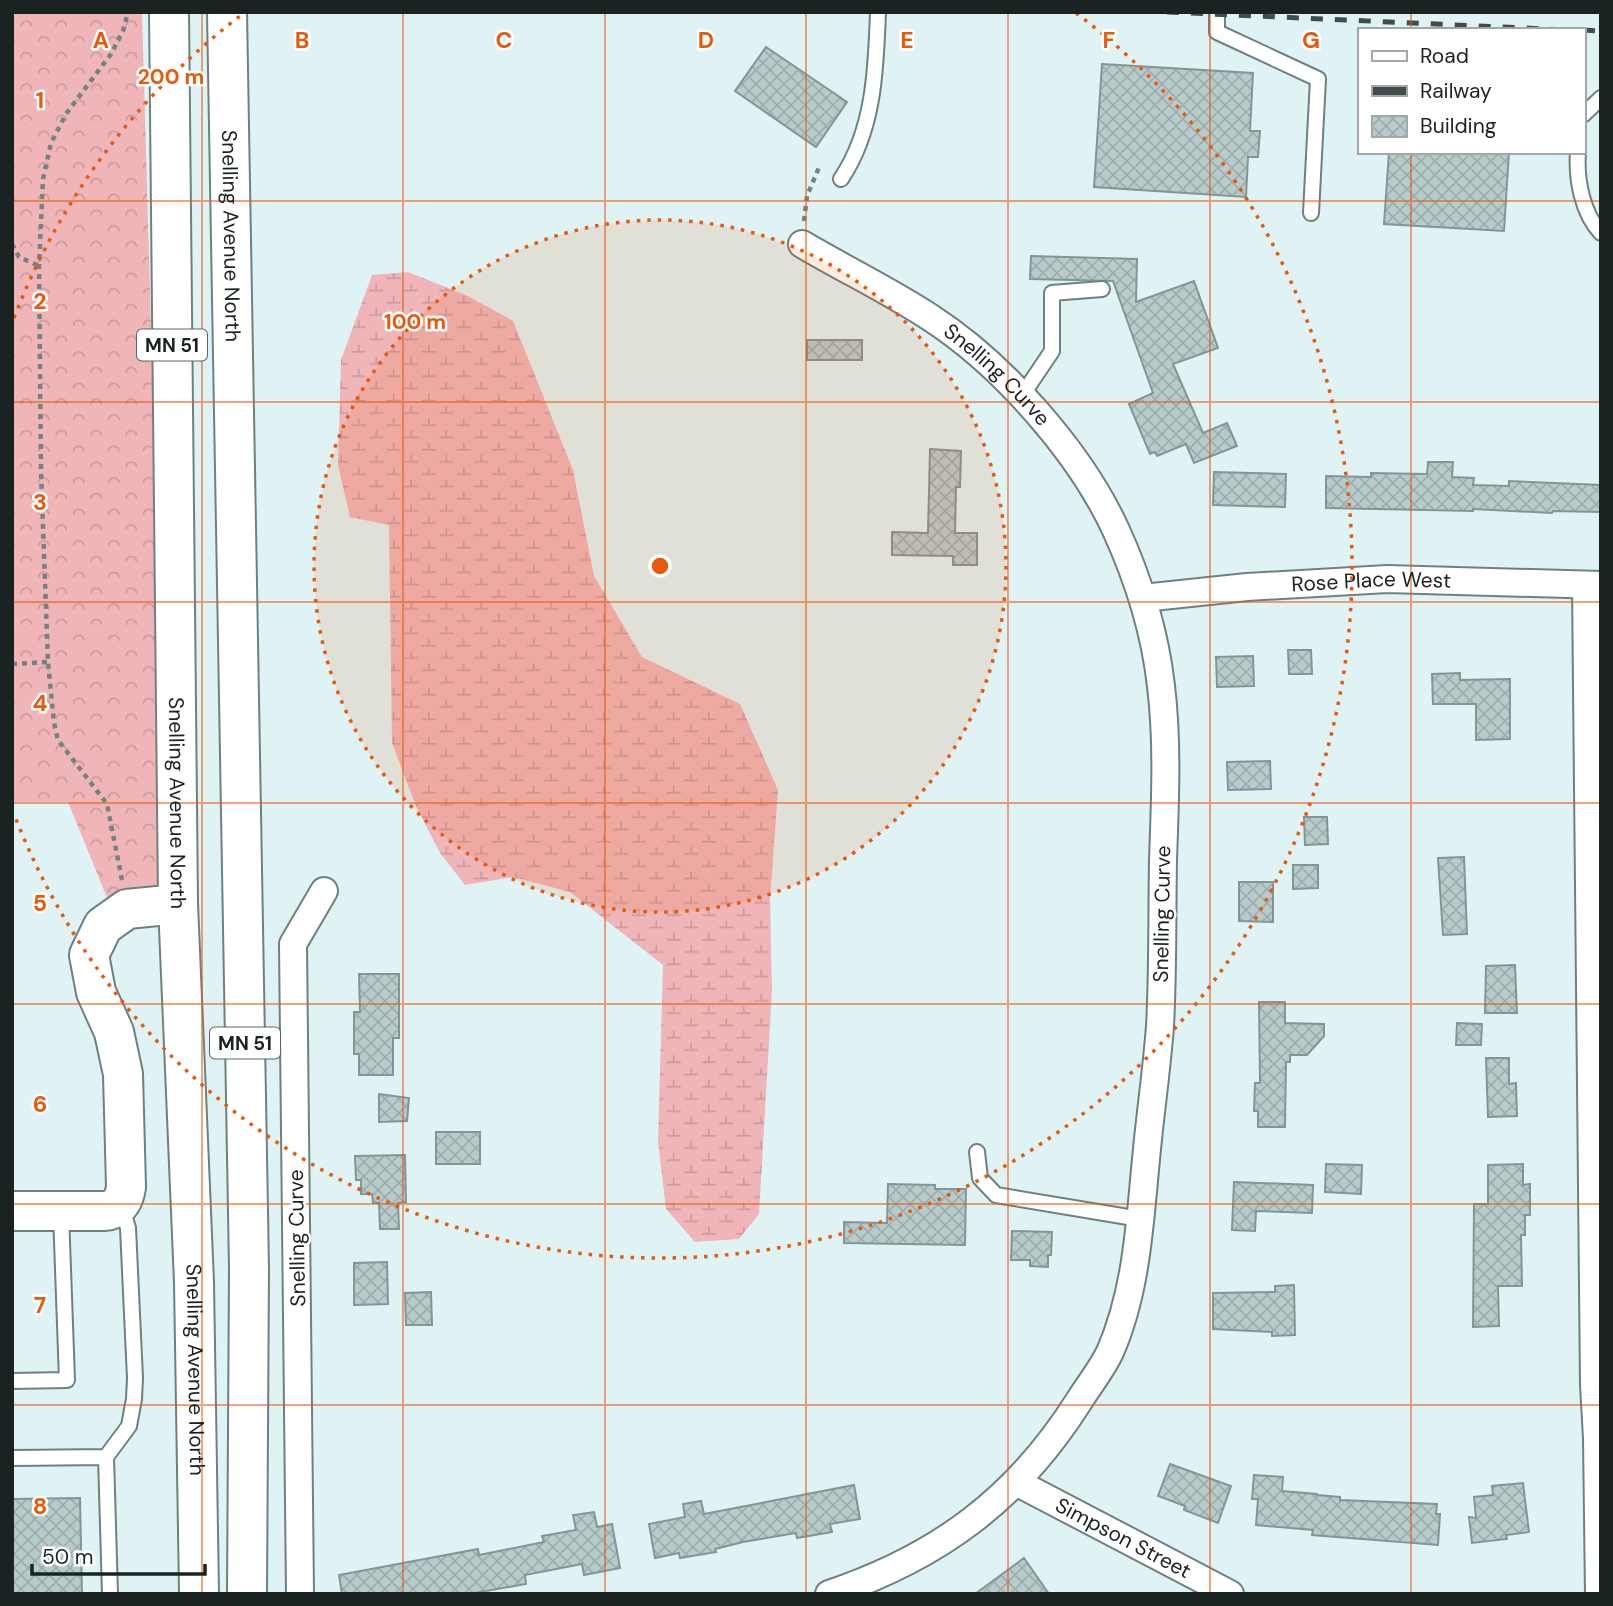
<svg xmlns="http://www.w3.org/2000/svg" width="1613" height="1606" font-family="'DM Sans',sans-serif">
	<defs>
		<pattern id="forest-crowns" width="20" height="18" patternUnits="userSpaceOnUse" patternTransform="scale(1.75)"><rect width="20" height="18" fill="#f0b5b8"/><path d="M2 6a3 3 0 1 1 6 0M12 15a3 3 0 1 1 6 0" fill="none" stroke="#cd9b9e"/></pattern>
		<pattern id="wetland-marsh" width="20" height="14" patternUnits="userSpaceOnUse" patternTransform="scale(1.75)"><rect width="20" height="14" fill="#f0b5b8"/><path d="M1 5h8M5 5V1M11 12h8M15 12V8" fill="none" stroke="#cd9b9e"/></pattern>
		<pattern id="building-cross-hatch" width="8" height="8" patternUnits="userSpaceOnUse" patternTransform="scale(1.75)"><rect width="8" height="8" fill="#b8cbcb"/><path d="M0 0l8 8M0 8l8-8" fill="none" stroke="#9eaeae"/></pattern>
	</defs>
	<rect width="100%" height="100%" fill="#e0f3f4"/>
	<path fill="url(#forest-crowns)" d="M12 12H142L167 881 108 900 68 802H12Z"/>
	<path fill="url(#wetland-marsh)" d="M408 272 468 296 513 321 573 470 594 576 642 657 740 704 778 790 770 899 772 990 759 1214 739 1239 695 1242 666 1209 658 1142 663 965 570 892 513 877 465 885 440 853 416 806 392 743 389 525 350 517 338 465 341 360 372 275Z"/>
	<path fill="url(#building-cross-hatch)" stroke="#839595" stroke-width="2" d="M766 47 847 102 816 147 735 91Z
		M1102 64 1253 73 1250 131H1260L1258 157H1248L1246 197 1094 187Z
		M1389 152H1509L1504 231 1384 224Z
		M1031 256 1137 259 1136 302 1194 281 1218 348 1173 364 1203 433 1227 423 1237 446 1194 463 1186 444 1157 456 1155 452 1150 454 1129 404 1153 393 1113 281 1030 279Z
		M807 340H862V360H807Z
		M930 449 961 451 960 487H956L955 533H977V565H953V556L892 555V532L928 533Z
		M1428 462H1453L1452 477 1474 478 1473 485 1509 486V481L1601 485V512L1553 511 1552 513 1473 509V511L1326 508V476L1371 477V473L1427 474Z
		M1214 472 1286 474 1285 507 1213 505Z
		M1288 650H1311L1312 674H1289Z
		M1253 656 1254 686 1217 687 1216 657Z
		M1460 673V680L1510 679V739L1476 740V704H1433L1432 674Z
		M1270 761 1271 789 1228 790 1227 762Z
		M1304 817H1327L1328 844 1305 845Z
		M1464 857 1467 934 1443 935 1438 858Z
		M1293 865H1318V888L1293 889Z
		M1239 882H1273V922L1239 921Z
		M1515 965 1517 1013H1485L1486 966Z
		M359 974H399V1038H393V1075H359V1054H354V1012H360Z
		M1259 1002H1285V1023L1324 1024V1036L1307 1055H1290V1062H1286L1285 1127H1258V1111H1254L1255 1083H1260Z
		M1457 1023 1482 1024 1481 1045H1456Z
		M1486 1058H1509V1084L1516 1083 1517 1116 1488 1117Z
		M379 1094 409 1098 407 1121 379 1122Z
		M436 1132H480V1164H436Z
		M405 1155 406 1202 398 1203 399 1229H380L379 1203H373L372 1194H361V1180H356L355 1156Z
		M1326 1164 1362 1165 1361 1194 1325 1192Z
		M1523 1164V1185L1530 1184V1215H1525V1235H1521L1522 1286H1498L1499 1326 1473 1327 1474 1204H1488V1165Z
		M1234 1182 1313 1185 1312 1213 1256 1211 1255 1231 1232 1230Z
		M888 1184 935 1185V1189H966L965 1245 844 1243V1222L887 1223Z
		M1012 1231 1052 1232 1051 1255H1048V1267L1030 1266V1260H1011Z
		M387 1262 388 1304 354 1305V1263Z
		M1294 1285 1295 1335 1272 1336V1332L1213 1329V1293L1275 1292V1286Z
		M431 1292 432 1325H406L405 1293Z
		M1170 1464 1231 1486 1218 1523 1184 1510 1185 1506 1158 1496Z
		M1254 1475 1283 1477 1282 1491 1317 1494V1495L1340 1497V1500L1437 1504 1436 1514H1440L1438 1545 1312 1535 1313 1530 1256 1525 1258 1499H1252Z
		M1523 1483 1529 1532 1506 1535 1507 1539 1472 1543 1469 1517 1476 1518 1474 1497 1493 1495 1492 1486Z
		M854 1485 860 1519 830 1524 832 1532 797 1538 796 1533 743 1542 715 1549 716 1552 680 1558 679 1553 655 1558 649 1524 685 1517 683 1504 701 1501 704 1514Z
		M80 1498 82 1594H12V1499Z
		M594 1512 597 1527 612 1524 620 1568 584 1575 582 1564 525 1575 526 1584 469 1594H342L339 1575 478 1549 479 1555 544 1542 542 1536 576 1530 573 1515Z
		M1024 1558 1049 1594H975Z"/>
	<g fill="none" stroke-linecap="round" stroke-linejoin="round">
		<defs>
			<path id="lane" d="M1217 12V32L1318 79 1311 213
				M1583 115 1601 98
				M1578 152C1576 179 1582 213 1601 233
				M841 179C874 130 876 70 878 12
				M1021 397 1052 351V293L1102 289
				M977 1152 980 1178 996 1195 1140 1219
				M12 1381 67 1380 61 1213
				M12 1458 106 1457
				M110 1594 106 1457 129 1426 134 1399 135 1378 128 1228 121 1205"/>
			<g id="street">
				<path id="s1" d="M802 244C844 269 890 291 931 318 1002 364 1079 451 1115 528 1138 578 1155 632 1161 686 1168 744 1165 802 1163 860 1162 915 1163 971 1160 1026 1157 1067 1151 1108 1147 1149 1140 1217 1138 1288 1110 1352 1102 1369 1089 1385 1079 1401 1017 1499 939 1557 829 1594"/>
				<path d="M1586 585 1594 1385 1597 1438 1599 1594"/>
				<path id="s2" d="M1143 598 1247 587 1387 579 1601 585"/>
				<path id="s3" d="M1016 1482 1230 1594"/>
				<path d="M300 1594 293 944 324 891"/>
			</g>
			<path id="secondary" d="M12 1211H104C118 1210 124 1201 126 1187L123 1074 114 1032 96 992 89 955 103 926 127 909 178 904"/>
			<g id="highway">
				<path id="s4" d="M169 12 178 904 194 1282 199 1594"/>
				<path id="s5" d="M227 12 249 1269 247 1594"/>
			</g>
		</defs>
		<use href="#lane" stroke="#6f8081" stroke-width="18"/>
		<use href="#street" stroke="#6f8081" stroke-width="30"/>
		<use href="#secondary" stroke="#6f8081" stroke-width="42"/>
		<use href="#highway" stroke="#6f8081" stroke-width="42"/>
		<path stroke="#758282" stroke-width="4.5" stroke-dasharray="5 5" stroke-linecap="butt" d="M804 221 807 196 820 165
			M12 244 19 257 39 266
			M12 664 48 662
			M122 880 107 804 58 740 54 723 48 662 41 472 39 266 43 179 51 143 66 114 111 54 123 31 128 12"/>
		<use href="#lane" stroke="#fff" stroke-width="14"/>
		<use href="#street" stroke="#fff" stroke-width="26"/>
		<use href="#secondary" stroke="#fff" stroke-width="38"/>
		<use href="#highway" stroke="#fff" stroke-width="38"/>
		<path stroke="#424c4c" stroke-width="5" stroke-dasharray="12 12" stroke-linecap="butt" d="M1167 12 1569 30
			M1583 30 1601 31"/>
	</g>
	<path fill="none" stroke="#e8590c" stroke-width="2" stroke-opacity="0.55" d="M202 12V1594M403 12V1594M605 12V1594M806 12V1594M1008 12V1594M1210 12V1594M1411 12V30M1411 152V1594M12 201H1601M12 402H1601M12 602H1601M12 803H1601M12 1004H1601M12 1204H1601M12 1405H1601"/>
	<circle cx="660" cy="566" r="346" fill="#e8590c" fill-opacity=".12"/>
	<g fill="none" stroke="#e8590c" stroke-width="3.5" stroke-dasharray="3.5 7">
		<circle cx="660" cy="566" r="346"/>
		<path d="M14 318A692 692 0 0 1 244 13M1076 13A692 692 0 1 1 14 814"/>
	</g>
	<g text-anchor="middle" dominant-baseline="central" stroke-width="5" stroke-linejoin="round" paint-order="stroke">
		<g fill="#fff" stroke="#5f6464" stroke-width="2">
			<rect x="137" y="329.5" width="70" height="31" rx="5"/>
			<rect x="210" y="1027.5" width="70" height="31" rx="5"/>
		</g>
		<g font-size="19" font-weight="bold" fill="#1b2222">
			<text x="172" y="345">MN 51</text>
			<text x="245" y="1043">MN 51</text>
		</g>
		<g font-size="21" fill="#1b2222" stroke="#fff">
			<text stroke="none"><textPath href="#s5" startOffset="224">Snelling Avenue North</textPath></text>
			<text stroke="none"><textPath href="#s1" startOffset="236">Snelling Curve</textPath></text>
			<text stroke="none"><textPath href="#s2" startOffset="229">Rose Place West</textPath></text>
			<text stroke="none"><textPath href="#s4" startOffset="791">Snelling Avenue North</textPath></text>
			<text transform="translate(1162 914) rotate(-89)">Snelling Curve</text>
			<text transform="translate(297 1238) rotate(-91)">Snelling Curve</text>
			<text stroke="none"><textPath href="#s4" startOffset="1358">Snelling Avenue North</textPath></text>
			<text stroke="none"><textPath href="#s3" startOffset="121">Simpson Street</textPath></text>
		</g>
	</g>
	<g font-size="23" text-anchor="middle" font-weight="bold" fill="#e8590c" stroke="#fff" stroke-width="5" stroke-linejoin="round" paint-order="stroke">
		<text x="101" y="48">A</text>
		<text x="302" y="48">B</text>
		<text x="504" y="48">C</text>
		<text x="706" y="48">D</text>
		<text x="907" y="48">E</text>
		<text x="1109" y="48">F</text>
		<text x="1311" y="48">G</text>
		<text x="40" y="108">1</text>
		<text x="40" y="309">2</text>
		<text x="40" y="510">3</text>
		<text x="40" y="711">4</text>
		<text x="40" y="911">5</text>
		<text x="40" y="1112">6</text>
		<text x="40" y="1313">7</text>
		<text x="40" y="1514">8</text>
	</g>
	<circle cx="660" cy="566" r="10" fill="#e8590c" stroke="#fff" stroke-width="3.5"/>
	<g font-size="21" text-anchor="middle" font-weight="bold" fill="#e8590c" stroke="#fff" stroke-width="5" stroke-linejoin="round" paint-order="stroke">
		<text x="171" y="84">200 m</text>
		<text x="415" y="329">100 m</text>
	</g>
	<rect width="1613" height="1606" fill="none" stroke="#1b2222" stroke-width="28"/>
	<rect x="1358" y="28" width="228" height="126" fill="#ffffff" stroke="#a4a7a7" stroke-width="2"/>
	<rect x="1372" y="51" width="35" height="10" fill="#ffffff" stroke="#a4a7a7" stroke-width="2"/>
	<text x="1420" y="63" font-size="21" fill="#1b2222">Road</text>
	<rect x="1372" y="86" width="35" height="10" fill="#424c4c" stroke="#a4a7a7" stroke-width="2"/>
	<text x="1420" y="98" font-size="21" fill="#1b2222">Railway</text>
	<rect x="1372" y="116" width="35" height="21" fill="url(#building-cross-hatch)" stroke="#a4a7a7" stroke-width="2"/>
	<text x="1420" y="133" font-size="21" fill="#1b2222">Building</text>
	<path d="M32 1564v10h173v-10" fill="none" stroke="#1b2222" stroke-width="3.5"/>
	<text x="42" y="1564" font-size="21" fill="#1b2222" stroke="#ffffff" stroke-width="5" paint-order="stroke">50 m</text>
</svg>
